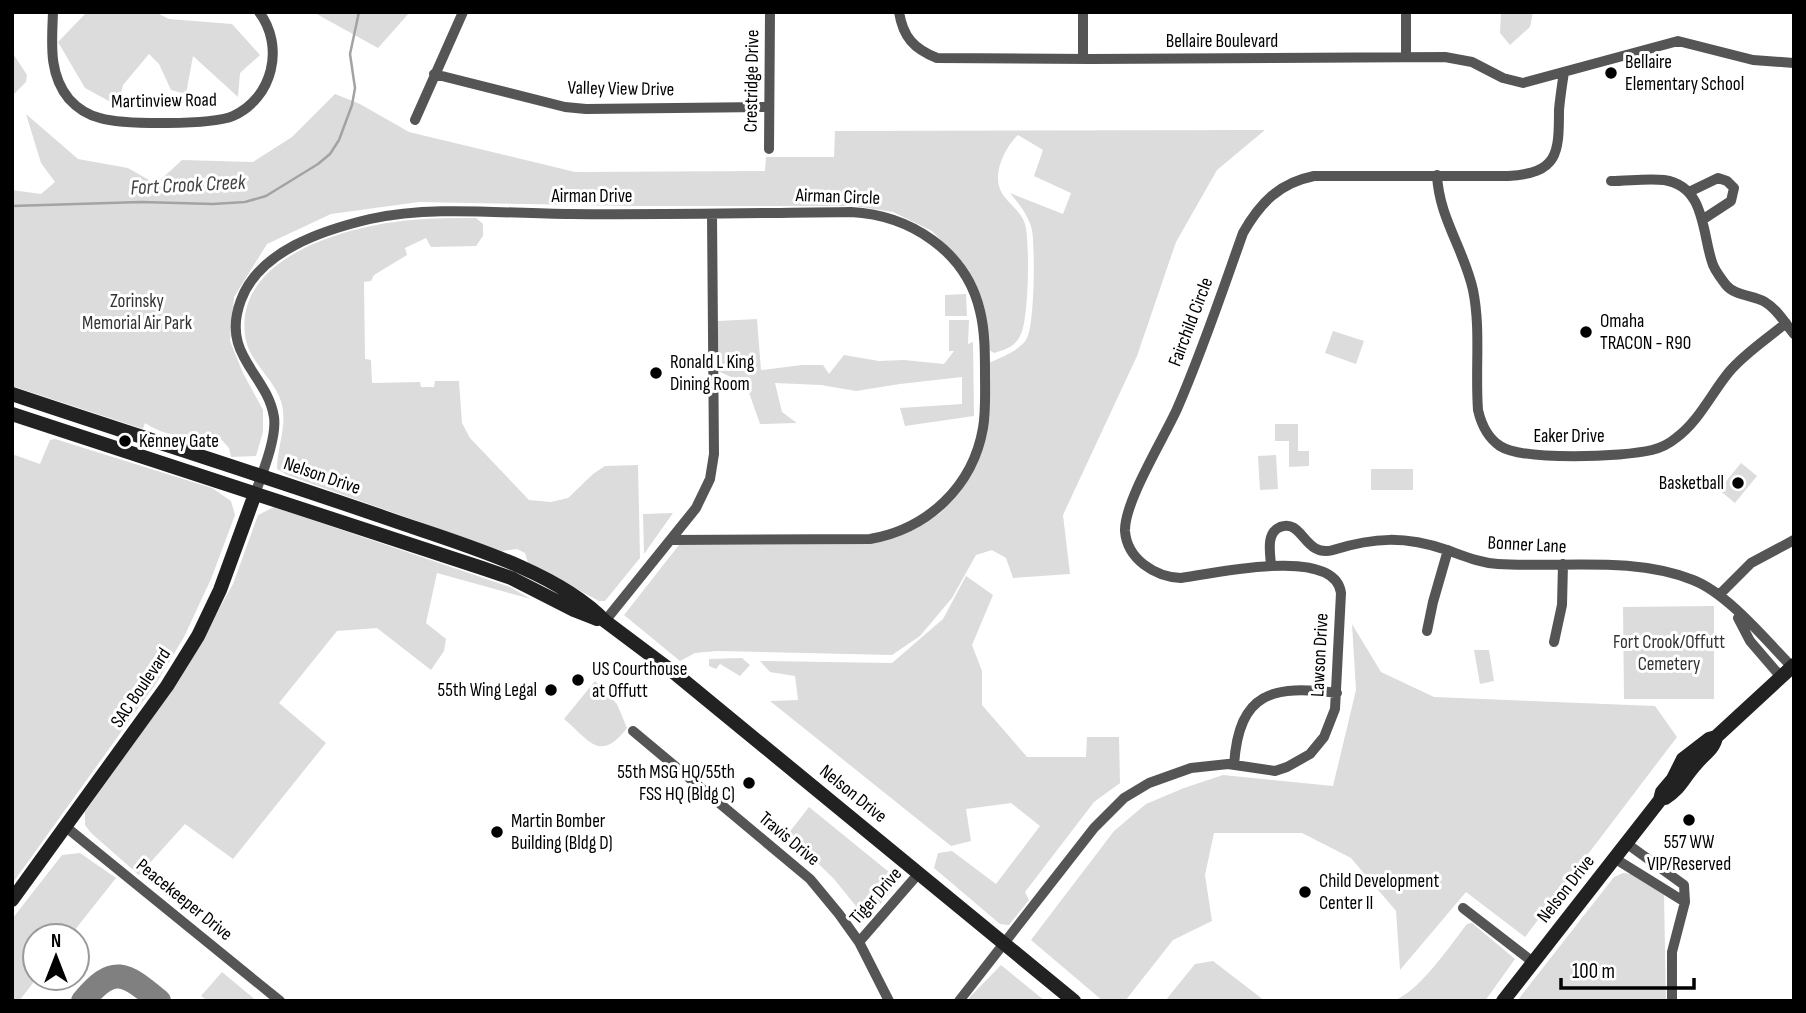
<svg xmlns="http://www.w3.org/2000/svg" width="1806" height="1013" font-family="'Sofia Sans Condensed',sans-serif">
	<rect width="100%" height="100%" fill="#fff"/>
	<path fill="#dcdcdc" d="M87 12H155L169 19 232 24 260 55 240 73 238 97 193 56 186 94 171 90 159 64 149 54 123 85 118 106 85 88 58 42Z
		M313 12H410L378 48Z
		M1501 12H1533L1530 27 1510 45 1500 33Z
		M12 52 27 75 26 82 12 96Z
		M335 94 360 104 409 132 575 172 765 171 766 157H834L835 131 1265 130 1217 170 1176 242 1137 356 1063 515 1070 574 1013 578 1006 558 992 550 976 555 952 598 920 636 892 655 717 651 695 653 680 661 624 615 679 545 856 544 910 531 939 514 964 486 978 460 989 363C1001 357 1017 352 1026 340 1035 327 1035 247 1032 230 1028 215 1020 205 1010 193L1063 214 1071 193 1034 176 1043 150 1018 135C1006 146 993 172 1000 189 1005 202 1021 210 1025 224 1030 241 1029 322 1020 336 1015 347 1004 350 994 353L989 350 983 304 963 263 932 231 893 212 855 206H637L419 202 331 214 267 244 234 297 230 341 243 373 263 410V432L256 456 231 457 229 448 220 438C190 430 178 444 145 423L143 429 12 386V190L41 194 55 182 41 163 26 114 78 159 128 168 156 184 182 160 253 162 292 137Z
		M476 218 483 224V236L476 246 431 247 426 238 405 248 407 255 374 275 371 281 364 282 365 359 371 360 372 383 420 382 421 387H434L435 381H459L462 423 470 438 529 500 551 502 568 498 593 474 605 466 638 465 640 558 605 601H599L528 563 525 553 517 549 502 551 287 475 277 469C277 445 290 421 279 396 269 374 248 360 245 335 235 255 351 225 412 220 433 218 455 218 476 218Z
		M966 294 967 316H945V295Z
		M757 319 761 370 802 365H823L829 374 844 355 879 361 904 360 944 364 954 351H949V320H969L968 344 973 342 974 416 905 426 900 408 962 404V377L900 384 856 391 821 385 775 383 782 412 797 423 760 424 746 384 718 371V321Z
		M1333 331 1364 341 1356 364 1325 353Z
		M1275 424H1298V451H1309V466L1289 467V441H1275Z
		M55 439 212 488 231 501 235 515 211 579 184 637 157 682 12 884V454L40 464 50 440Z
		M1276 455 1278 489 1260 490 1258 456Z
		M1741 463 1757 476 1735 503 1719 490Z
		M1371 469H1413V490H1371Z
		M274 507 510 587 531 599 437 573 426 623 446 639 444 651 431 670 377 628 337 631 279 703 326 743 233 859 185 824 139 875 91 833 85 825V812L181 677 233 584 258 515Z
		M673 513 644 554 643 514Z
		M966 576 993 595 972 645 982 671V705L1027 757H1086L1087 737H1119L1120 783 1094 802 1025 892 1029 900 1009 925 1000 924 934 868 938 853 952 851 996 884 1040 826 1011 803 966 809 971 841 951 846 770 701 798 700 795 676 770 672 760 661 892 663 943 619Z
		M1714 606V699H1624L1623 607Z
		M1352 624 1381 672 1434 697 1655 706 1677 737 1525 937 1466 892 1400 970 1396 911 1351 858 1302 833H1214L1205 875 1212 921 1173 940 1125 1001H1103L1031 940 1114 831 1146 804 1184 788 1223 775 1333 786 1356 690Z
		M1474 650H1489L1494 681 1480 684Z
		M742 658 750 665 740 676 720 664 716 669 709 666V659Z
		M595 681 617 704 627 728C600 763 590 741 564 719Z
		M809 807 900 881 868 918 864 916 834 879 788 834Z
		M80 853 116 878 70 936H35V978H37L19 1001H12V919L62 855Z
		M1623 873 1631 874 1664 895 1666 1001H1517L1614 877Z
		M1472 923 1515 959 1485 1001H1391C1416 997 1451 944 1467 924Z
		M1213 961 1265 1001H1165L1195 964Z
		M1001 965 1045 1001H966Z
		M222 972 257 1001H208L201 996Z"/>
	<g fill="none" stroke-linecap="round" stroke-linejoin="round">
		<path stroke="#a3a3a3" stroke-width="2.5" d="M12 206 141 202 213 204 245 202 266 196 318 164 330 154 339 140 352 105 355 88 350 54 359 12"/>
		<path stroke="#808080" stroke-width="24" d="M83 1001C114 963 126 974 159 1001"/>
		<path stroke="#555" stroke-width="10" d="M53 12C52 42 48 74 69 99 77 108 88 115 100 118 123 125 212 125 233 116 273 98 285 46 259 12
			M899 12C903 37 914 49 937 58L1091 59 1445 57 1472 62 1503 78 1523 83 1678 41 1753 60 1794 63
			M1083 12V59
			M1406 12V57
			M434 74 565 107 586 109 769 107
			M415 120 463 12
			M769 149 770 12
			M1437 175C1439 218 1464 249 1473 290 1481 329 1475 370 1478 410 1481 423 1488 438 1500 446 1523 461 1623 457 1652 450 1660 448 1670 443 1676 438 1699 421 1711 394 1729 372 1745 353 1767 339 1786 323
			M1611 181C1628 181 1647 178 1664 180 1705 186 1702 232 1712 262 1714 270 1721 278 1726 285 1735 296 1753 295 1765 302 1777 309 1785 323 1794 334
			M1689 192 1718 178 1727 181 1734 188 1731 201 1702 220
			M255 494C262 474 277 438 274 417 267 373 220 356 241 300 259 251 323 230 370 219 435 205 505 214 570 214 664 215 757 213 851 212 910 215 966 251 980 311 985 331 985 354 985 374 985 392 986 411 983 428 973 486 928 529 870 539L671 540
			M1271 565C1270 552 1266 533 1280 527 1303 518 1304 558 1333 550 1375 537 1405 536 1447 550 1464 556 1480 563 1498 564 1562 568 1632 556 1693 580 1727 593 1766 640 1792 667
			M1720 594 1751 563 1794 540
			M1738 618 1750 641 1781 677
			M605 621 696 508 710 479 714 454 712 214
			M1427 631 1433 602 1448 550
			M1554 642 1562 605 1563 564
			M633 731 810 879 839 914 859 942 889 1001
			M1234 765C1239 691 1273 685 1337 693
			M66 827 280 1001
			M1626 843 1684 885 1685 902 1672 952V1001
			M1614 858 1685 902
			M1463 908 1533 962
			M859 942 919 873
			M959 1001 1094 828 1124 798 1149 783 1191 768 1228 764 1275 771 1287 767 1310 754 1324 737 1335 709 1341 593C1335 545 1211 574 1181 578 1155 577 1127 559 1125 531 1124 502 1164 438 1177 409 1202 352 1222 292 1243 233 1260 203 1279 183 1314 176H1508C1558 173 1559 154 1559 110 1560 98 1562 85 1564 72"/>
		<path stroke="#222" stroke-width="14" d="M12 394C137 436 262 475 386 518 454 542 555 569 605 621L677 675 1074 1001
			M12 414 482 568 511 578 574 610 597 619
			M1665 798C1682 787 1683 778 1696 764 1703 755 1714 749 1716 737L1794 665
			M12 900 167 686 198 636 220 590 255 494
			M1503 1001 1660 800 1662 792 1673 779 1683 759 1709 739 1716 737"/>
	</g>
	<g fill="#000" stroke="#fff" stroke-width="2.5">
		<circle cx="1611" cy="73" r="7"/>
		<circle cx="1586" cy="332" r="7"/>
		<circle cx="656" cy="373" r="7"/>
		<circle cx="125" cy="441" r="7"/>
		<circle cx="1738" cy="483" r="7"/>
		<circle cx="578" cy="680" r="7"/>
		<circle cx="551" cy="690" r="7"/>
		<circle cx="749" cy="783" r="7"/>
		<circle cx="1689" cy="820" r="7"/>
		<circle cx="497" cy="832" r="7"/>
		<circle cx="1305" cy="892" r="7"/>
	</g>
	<g text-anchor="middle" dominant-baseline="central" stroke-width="6" stroke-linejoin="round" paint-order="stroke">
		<g font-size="19" fill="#000" stroke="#fff">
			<text x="1222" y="41">Bellaire Boulevard</text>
			<text transform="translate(752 81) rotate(-89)">Crestridge Drive</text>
			<text transform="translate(621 89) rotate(1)">Valley View Drive</text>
			<text transform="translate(164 101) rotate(-1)">Martinview Road</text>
			<text x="592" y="196">Airman Drive</text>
			<text transform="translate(838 197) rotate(2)">Airman Circle</text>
			<text transform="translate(1191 322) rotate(-69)">Fairchild Circle</text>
			<text x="1569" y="436">Eaker Drive</text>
			<text transform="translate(322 476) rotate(19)">Nelson Drive</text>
			<text transform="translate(1527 545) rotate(3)">Bonner Lane</text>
			<text transform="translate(1320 655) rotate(-87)">Lawson Drive</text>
			<text transform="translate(141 688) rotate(-56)">SAC Boulevard</text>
			<text transform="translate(853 794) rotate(39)">Nelson Drive</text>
			<text transform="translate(789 839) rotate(40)">Travis Drive</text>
			<text transform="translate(1566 889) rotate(-52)">Nelson Drive</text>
			<text transform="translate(876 896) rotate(-49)">Tiger Drive</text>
			<text transform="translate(184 900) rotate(39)">Peacekeeper Drive</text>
		</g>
		<g font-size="19" fill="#000" stroke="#fff" text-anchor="start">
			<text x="1625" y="62">Bellaire<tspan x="1625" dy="22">Elementary School</tspan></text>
			<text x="1600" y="321">Omaha<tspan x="1600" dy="22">TRACON - R90</tspan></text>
			<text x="670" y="362">Ronald L King<tspan x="670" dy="22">Dining Room</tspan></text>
			<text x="139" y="441">Kenney Gate</text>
			<text x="1724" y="483" text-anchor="end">Basketball</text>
			<text x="592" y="669">US Courthouse<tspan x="592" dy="22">at Offutt</tspan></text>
			<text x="537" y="690" text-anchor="end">55th Wing Legal</text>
			<text x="735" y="772" text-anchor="end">55th MSG HQ/55th<tspan x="735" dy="22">FSS HQ (Bldg C)</tspan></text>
			<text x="511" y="821">Martin Bomber<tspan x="511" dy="22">Building (Bldg D)</tspan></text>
			<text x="1689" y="842" text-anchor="middle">557 WW<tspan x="1689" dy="22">VIP/Reserved</tspan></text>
			<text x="1319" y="881">Child Development<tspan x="1319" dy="22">Center II</tspan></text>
		</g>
		<g font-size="19" fill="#333" stroke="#fff">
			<text x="137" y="301">Zorinsky<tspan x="137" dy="22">Memorial Air Park</tspan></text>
			<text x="1669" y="642">Fort Crook/Offutt<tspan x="1669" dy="22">Cemetery</tspan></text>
		</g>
		<g font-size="21" font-style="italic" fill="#444" stroke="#fff">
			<text transform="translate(188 185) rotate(-3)">Fort Crook Creek</text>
		</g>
	</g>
	<rect width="1806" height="1013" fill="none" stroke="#000000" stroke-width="28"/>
	<g transform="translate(56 957)"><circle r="33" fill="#ffffff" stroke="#999999" stroke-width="2"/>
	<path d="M0-5L12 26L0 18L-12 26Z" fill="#000000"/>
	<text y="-10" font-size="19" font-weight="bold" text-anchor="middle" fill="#000000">N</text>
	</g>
	<path d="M1561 978v10h133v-10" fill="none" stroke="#000000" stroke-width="3.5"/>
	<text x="1572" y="978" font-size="21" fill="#000000" stroke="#ffffff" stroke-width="5" paint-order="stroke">100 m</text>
</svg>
